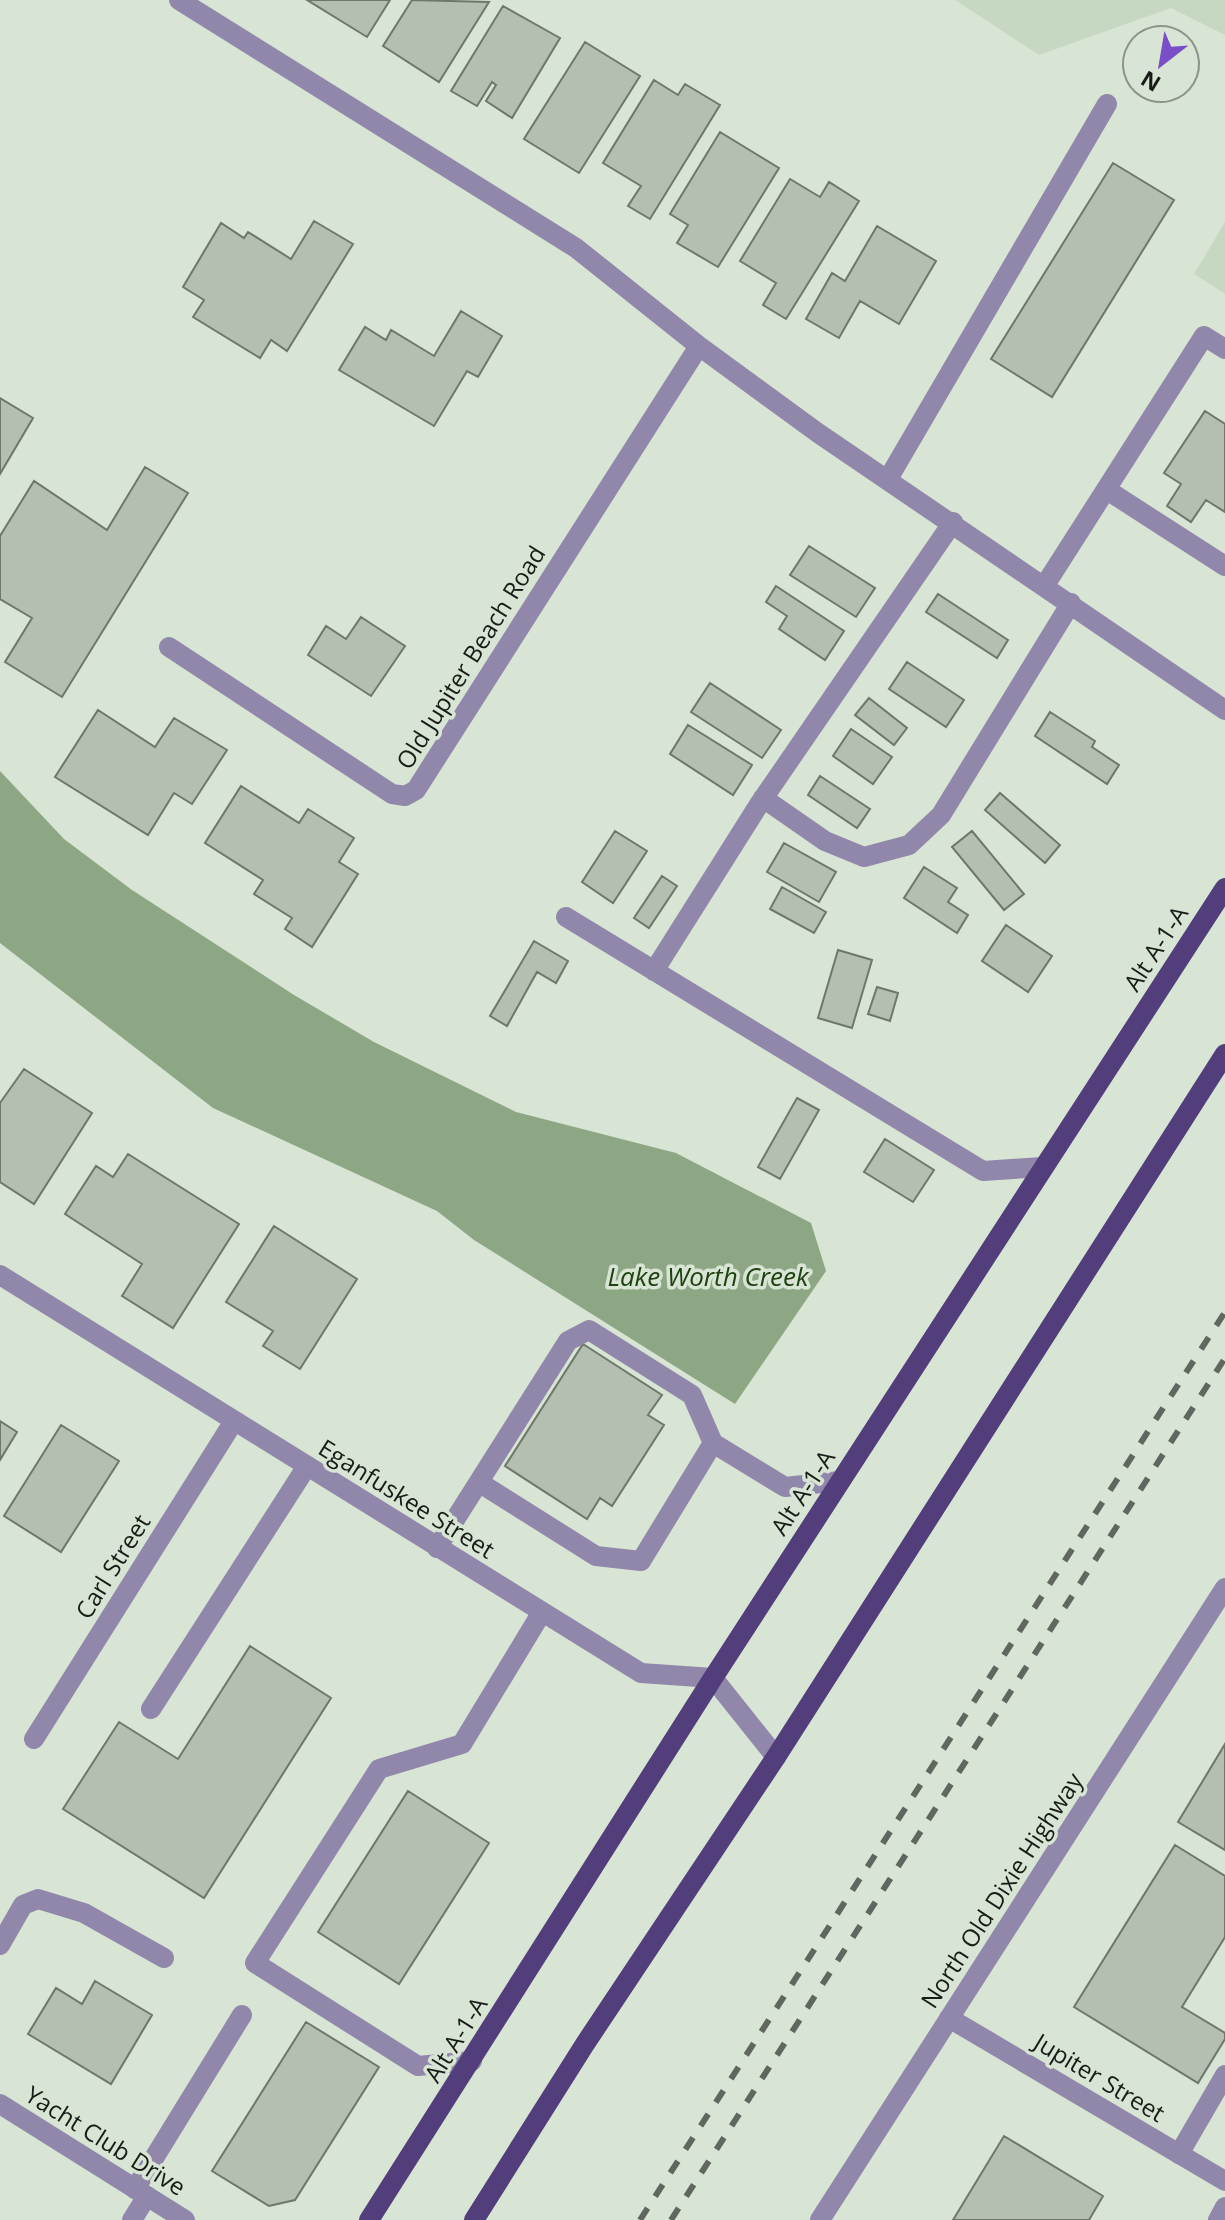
<svg xmlns="http://www.w3.org/2000/svg" width="1225" height="2220" font-family="'Open Sans',sans-serif">
	<rect width="100%" height="100%" fill="#d8e4d4"/>
	<path fill="#c7d8c2" d="M955 0H1225V35L1171 8 1039 55Z
		M1225 222V294L1194 274Z"/>
	<path fill="#8da785" d="M0 771 64 839 132 890 294 995 374 1042 516 1112 676 1153 811 1223 826 1271 735 1404 474 1240 437 1211 213 1108 0 943Z"/>
	<path fill="#b4bfb0" stroke="#6d786a" stroke-width="2" d="M307 0H390L367 37Z
		M412 0 489 2 439 82 383 46Z
		M503 6 560 38 512 118 486 101 496 85 492 82 477 106 451 91Z
		M585 42 640 76 579 173 524 139Z
		M654 80 678 95 685 84 720 105 650 219 628 206 641 186 603 163Z
		M720 132 779 168 718 267 677 243 688 225 670 214Z
		M1113 163 1174 200 1052 397 991 359Z
		M790 179 820 197 829 182 859 201 786 319 763 305 776 283 740 261Z
		M314 221 353 244 287 351 271 340 260 358 193 317 204 300 183 287 221 223 244 238 248 232 291 259Z
		M877 226 936 261 899 324 860 301 839 338 806 319 832 273 845 281Z
		M461 311 502 336 478 377 467 371 434 426 339 370 365 327 386 340 391 330 434 356Z
		M0 398 33 418 0 474Z
		M1205 411 1225 424V512L1206 500 1191 522 1167 506 1181 484 1164 473Z
		M145 467 188 493 62 697 5 662 32 618 0 599V536L34 481 107 530Z
		M809 546 875 588 856 617 790 575Z
		M776 586 844 631 825 660 779 629 787 616 766 602Z
		M938 594 1008 640 997 658 926 612Z
		M361 617 405 646 371 696 308 655 326 626 346 639Z
		M907 662 964 700 946 727 889 689Z
		M710 683 781 730 762 758 691 712Z
		M869 698 907 728 894 745 855 715Z
		M98 710 155 747 174 718 227 750 192 804 174 793 148 835 55 777Z
		M1050 712 1095 741 1092 747 1119 765 1107 784 1035 736Z
		M688 725 752 765 733 795 670 754Z
		M851 729 892 757 873 784 833 756Z
		M820 776 870 809 857 828 808 795Z
		M241 786 299 823 308 809 354 838 339 862 358 874 312 947 285 929 292 918 254 894 263 880 205 843Z
		M1000 793 1060 845 1045 863 985 810Z
		M615 831 647 851 613 903 582 882Z
		M972 831 1024 894 1004 910 952 847Z
		M784 843 836 872 819 902 767 872Z
		M924 867 957 888 948 902 968 915 957 933 904 898Z
		M662 876 677 886 649 928 634 918Z
		M782 887 826 912 814 933 770 909Z
		M1006 925 1052 956 1028 992 982 961Z
		M534 941 568 961 556 983 537 972 507 1026 490 1016Z
		M838 950 872 960 852 1028 818 1018Z
		M877 987 898 993 890 1021 868 1014Z
		M24 1069 92 1113 34 1204 0 1182V1103Z
		M797 1098 819 1110 780 1179 758 1167Z
		M885 1139 934 1170 913 1202 864 1172Z
		M128 1154 239 1224 173 1328 122 1296 142 1264 65 1214 96 1166 113 1177Z
		M274 1226 357 1279 300 1369 263 1346 273 1331 226 1302Z
		M583 1344 662 1395 648 1415 664 1425 612 1506 600 1498 587 1519 505 1466Z
		M0 1421 17 1432 0 1460Z
		M61 1425 119 1461 61 1552 4 1516Z
		M250 1646 331 1698 204 1898 63 1809 119 1722 178 1759Z
		M1225 1744V1850L1178 1822Z
		M408 1791 489 1843 399 1984 318 1932Z
		M1175 1845 1225 1876V1937L1182 2007 1225 2033V2039L1198 2083 1074 2007Z
		M95 1981 152 2015 111 2084 28 2034 56 1988 82 2004Z
		M306 2022 379 2067 295 2200 269 2206 212 2171Z
		M1004 2136 1103 2196 1089 2220H953Z"/>
	<g fill="none" stroke-linecap="round" stroke-linejoin="round">
		<path stroke="#9087aa" stroke-width="20" d="M888 479 1107 104
			M1107 490 1225 566
			M1045 585 1204 336 1225 349
			M763 798 825 841 864 857 909 845 941 815 1071 603
			M566 917 983 1171 1042 1167
			M654 971 758 806 953 522
			M480 1483 596 1556 641 1561 713 1443 785 1487 840 1481
			M437 1548 568 1341 589 1330 692 1395 713 1443
			M151 1709 307 1466
			M0 1945 23 1905 38 1899 84 1913 164 1958
			M472 2061 418 2066 255 1963 379 1769 462 1744 542 1612
			M1179 2154 1225 2075
			M135 2189 242 2015
			M132 2220 147 2196
			M1218 2220 1225 2207"/>
		<path stroke="#9087aa" stroke-width="20" d="M179 0 576 248 699 346 818 433 1225 710
			M169 647 392 794 405 796 416 790 699 346
			M0 1275 641 1673 713 1678 776 1757
			M34 1739 234 1421
			M949 2018 1225 2181
			M0 2104 185 2220
			M820 2220 1225 1588"/>
		<path stroke="#513e7a" stroke-width="20" d="M369 2220 713 1678 1225 888
			M474 2220 585 2044 776 1757 1225 1054"/>
		<path stroke="#60675e" stroke-width="6" stroke-dasharray="14 14" stroke-linecap="butt" d="M640 2220 1225 1312
			M671 2220 1225 1358"/>
	</g>
	<g text-anchor="middle" dominant-baseline="central" stroke-width="7" stroke-linejoin="round" paint-order="stroke">
		<g font-size="24" fill="#181c17" stroke="#d8e4d4">
			<text transform="translate(470 657) rotate(-58)">Old Jupiter Beach Road</text>
			<text transform="translate(1155 948) rotate(-57)">Alt A-1-A</text>
			<text transform="translate(802 1492) rotate(-57)">Alt A-1-A</text>
			<text transform="translate(407 1498) rotate(32)">Eganfuskee Street</text>
			<text transform="translate(112 1566) rotate(-58)">Carl Street</text>
			<text transform="translate(1001 1890) rotate(-57)">North Old Dixie Highway</text>
			<text transform="translate(455 2039) rotate(-58)">Alt A-1-A</text>
			<text transform="translate(1100 2077) rotate(31)">Jupiter Street</text>
			<text transform="translate(106 2140) rotate(32)">Yacht Club Drive</text>
		</g>
		<g font-size="26" font-style="italic" fill="#1e4212" stroke="#d8e4d4">
			<text x="708" y="1276">Lake Worth Creek</text>
		</g>
	</g>
	<g transform="translate(1161 64) rotate(211)"><circle r="38" fill="#d8e4d4" stroke="#8b9488" stroke-width="2"/>
	<path d="M0-6L14 30L0 20L-14 30Z" fill="#7a4ec6"/>
	<text y="-12" font-size="22" font-weight="bold" text-anchor="middle" fill="#181c17">N</text>
	</g>
</svg>
